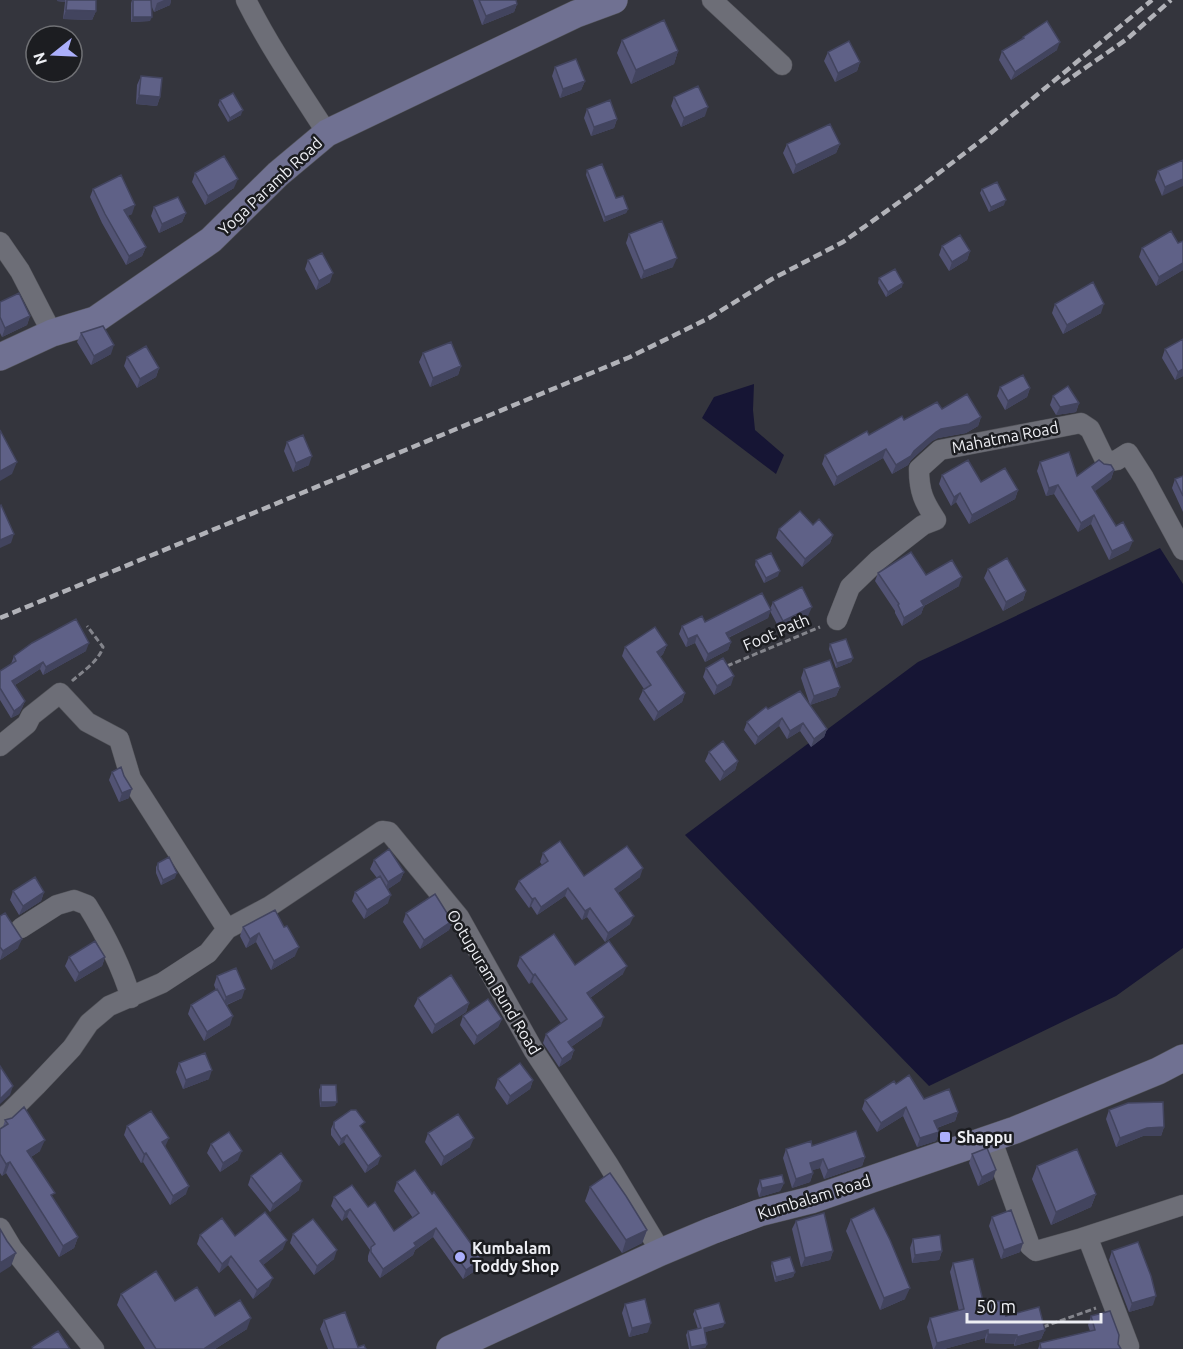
<svg xmlns="http://www.w3.org/2000/svg" width="1183" height="1349" font-family="Ubuntu,sans-serif">
	<rect width="100%" height="100%" fill="#34353d"/>
	<path fill="#161534" d="M754 384 753 410 755 430 784 455 776 474 702 418 714 397Z
		M1160 548 1183 584V948L1116 996 929 1086 685 835 918 662Z"/>
	<g fill="none" stroke-linecap="round" stroke-linejoin="round">
		<defs>
			<path id="street" d="M246 0C269 46 299 90 327 133
				M712 0 782 65
				M0 242 20 271 52 333
				M837 620 850 587 878 560 923 525 936 520C924 502 919 492 919 469L940 450 1081 423 1090 429 1106 462 1117 460 1128 453 1144 478 1183 550
				M0 746 27 724 31 716 60 693 87 722 119 739 131 779 227 929
				M21 928 57 905 74 900 87 905C105 934 121 965 131 998
				M0 1120 10 1112 36 1086 72 1048 89 1023 109 1006 162 983 208 953 227 929 270 906 382 831 389 832 459 917 534 1051 608 1164 661 1252
				M991 1138 1030 1246 1036 1251 1082 1238 1089 1241 1129 1346 1126 1349
				M0 1228 12 1248 94 1349
				M1082 1238 1183 1205"/>
			<path id="secondary" d="M0 357 52 333 95 320 211 240 278 174 327 133 576 14 614 0
				M450 1349 661 1252 711 1231 759 1213 811 1200 1015 1130 1158 1071 1183 1058"/>
		</defs>
		<use href="#street" stroke="#53545a" stroke-width="21"/>
		<use href="#secondary" stroke="#53545a" stroke-width="28"/>
		<path stroke="#83848b" stroke-width="3" stroke-dasharray="6 3" stroke-linecap="butt" d="M727 666 820 627
			M72 681C82 672 99 661 103 647L87 626
			M1043 1327 1096 1308"/>
		<use href="#street" stroke="#6d6e77" stroke-width="20"/>
		<use href="#secondary" stroke="#707192" stroke-width="27"/>
		<path stroke="#b1b2b8" stroke-width="4.5" stroke-dasharray="9 4.5" stroke-linecap="butt" d="M1062 84 1127 39 1171 0
			M0 618 630 357 709 318 772 279 843 242 919 188 986 137 1152 0"/>
	</g>
	<path fill="#525374" d="M57 0H96V11L92 20 63 19 65 2 57 1Z
		M132 0H171L170 5 154 12 151 5 150 21 131 22V3Z
		M473 0H516L517 4 514 12 482 25Z
		M1023 37 1057 50 1011 80 999 60 1002 51 1023 38Z
		M622 40 678 51 674 64 631 84 617 53Z
		M828 52 860 62 857 71 835 82 824 61Z
		M555 67 585 81 581 90 560 98 552 76Z
		M141 76 160 97 157 106 136 104 137 85Z
		M674 97 705 116 681 127 671 106Z
		M220 100 241 115 228 122 218 105Z
		M587 109 617 119 614 128 591 136 584 118Z
		M787 144H840L836 153 793 174 783 153Z
		M1183 160 1162 196 1155 180 1158 171Z
		M587 170 628 209 626 213 604 222 586 175Z
		M195 173 234 188 205 205 192 182Z
		M93 189 132 214 127 216 146 247 142 256 126 265 102 223 90 197Z
		M982 189 1004 205 989 212 980 193Z
		M154 207 186 213 182 222 159 233 151 216Z
		M629 234 673 267 641 279 626 243Z
		M1183 241V270L1156 286 1139 257 1142 248 1178 243Z
		M942 246 970 251 967 260 949 271 939 255Z
		M308 260 330 282 316 290 305 269Z
		M879 278 902 287 886 297 878 283Z
		M0 302 30 316 27 325 2 337 0 333Z
		M1055 304 1101 313 1063 334 1052 313Z
		M81 333 111 354 91 365 77 342Z
		M1165 349 1183 376 1175 380 1162 358Z
		M423 353 461 366 458 375 430 387 419 362Z
		M127 357 159 368 156 377 137 388 124 366Z
		M1000 387 1030 388 1027 397 1005 410 997 396Z
		M1053 396 1079 403 1076 412 1056 415 1050 405Z
		M942 409 981 417 978 426 966 433 938 438 932 441 911 460 908 465 892 474 883 458 834 486 822 464 825 455 869 435 904 420Z
		M287 442 309 465 293 472 284 451Z
		M1040 462 1077 476 1104 464 1114 470 1111 479 1094 491 1129 550 1109 560 1091 524 1078 532 1054 494 1046 496 1037 471Z
		M942 475 981 482 1018 490 1015 499 969 524 956 502 951 506 939 484Z
		M1183 476V512L1172 488 1175 479Z
		M813 525 833 535 830 543 802 567 776 538 779 529Z
		M756 560 778 576 764 583 755 565Z
		M988 569 1026 591 1023 600 1003 611 984 578Z
		M878 573 926 575 959 586 924 606 921 614 902 626 895 613V611L875 581Z
		M773 602 808 616 780 630 770 611 768 618 728 638 731 642 728 650 705 662 695 643 686 647 679 634 682 626 770 609Z
		M830 644 853 658 851 662 836 668 829 649Z
		M667 645 663 654 660 657 685 693 682 702 654 721 639 699 643 690 644 689 622 656 625 647Z
		M86 651 43 675 40 669 15 685 25 701 22 708 19 714 11 718 0 700V671L11 664 14 656Z
		M706 668 731 685 714 695 703 677Z
		M804 669 840 687 836 696 810 705 801 678Z
		M768 709 827 729 824 737 811 747 800 731 787 739 779 726 755 745 744 730 747 722Z
		M709 752 738 761 735 770 720 781 705 761Z
		M112 772 129 798 119 802 109 780Z
		M543 853 584 876 640 877 618 893 630 924 605 942 587 917 582 920 565 896 537 915 531 906 529 908 515 889 519 881 542 865 540 862Z
		M374 860 404 872 400 881 388 889V903L364 919 352 901 355 892 377 878 370 869Z
		M158 863 175 878 161 885 156 873V867Z
		M13 891 44 892 41 901 19 915 10 900Z
		M275 910 295 956 271 970 256 942 246 948 240 936 243 927Z
		M406 913 452 921 449 930 420 949 403 922Z
		M0 916 18 948 0 960Z
		M69 957H105L102 966 75 982 65 966Z
		M520 957 575 965 623 974 590 998 601 1026 571 1047 574 1050 571 1059 559 1067 543 1043 546 1034 561 1023 532 982 529 984 517 966Z
		M217 976 242 998 227 1005 230 1025 204 1041 188 1014 191 1005 216 990 214 985Z
		M418 998 469 1003 466 1012 432 1034 414 1006Z
		M463 1016 502 1019 498 1027 474 1045 460 1025Z
		M179 1063 209 1079 183 1089 176 1072Z
		M498 1079 533 1080 530 1089 507 1105 495 1088Z
		M896 1084 924 1099 958 1112 955 1121 937 1128 939 1132 936 1141 917 1147 903 1116 877 1132 862 1109 865 1100Z
		M321 1085 335 1106 320 1107 319 1090Z
		M1109 1110 1164 1127 1161 1136H1143L1116 1147 1106 1119Z
		M5 1120 40 1151 31 1157 53 1198 78 1237 74 1248 59 1257 6 1173 2 1176 0 1173V1129L3 1127Z
		M334 1122 362 1129 378 1164 365 1173 344 1142 339 1146 331 1135V1129Z
		M127 1126 165 1147 186 1194 170 1205 143 1162 141 1163 124 1135Z
		M428 1133 470 1147 441 1166 425 1142Z
		M211 1144 238 1160 220 1172 207 1153Z
		M812 1146 865 1157 862 1166 824 1179 820 1168 812 1170 813 1173 810 1182 792 1188 783 1158 786 1149Z
		M972 1154 993 1179 978 1186 969 1163Z
		M1037 1166 1096 1194 1091 1207 1051 1225 1032 1179Z
		M251 1176 299 1190 270 1212 248 1185Z
		M760 1180 784 1183 780 1191 759 1197 757 1189Z
		M397 1182 479 1268 463 1279 433 1237 415 1250 413 1255 380 1278 368 1261V1256L370 1250 347 1217 342 1221 331 1206 334 1197 368 1207 394 1231 413 1218 394 1191Z
		M590 1187 647 1230 642 1243 622 1253 585 1201Z
		M992 1217 1023 1243 1020 1252 1001 1259 989 1226Z
		M851 1219 905 1299 880 1310 846 1231Z
		M796 1221 833 1251 830 1260 801 1267 792 1229Z
		M293 1234 334 1259 314 1275 290 1243Z
		M200 1235 235 1236 283 1249 263 1265 269 1286 253 1299 228 1265 219 1273 197 1244Z
		M913 1239 942 1251 939 1260 912 1263 910 1248Z
		M1112 1251 1153 1305 1129 1312 1109 1260Z
		M772 1262 795 1272 793 1277 775 1282 771 1266Z
		M953 1263 983 1301 1006 1316 1045 1330 1041 1339 1014 1346V1344L985 1343V1338L944 1349H933L927 1327 930 1318 959 1311 950 1272Z
		M121 1294 175 1301 247 1329 215 1349H145L117 1305Z
		M625 1304 648 1332 629 1337 622 1313Z
		M695 1310 723 1327 705 1332 707 1344 705 1348 689 1349 686 1335 688 1331 698 1329 693 1314Z
		M1091 1316 1118 1344 1121 1349H1038L1040 1343 1090 1331 1088 1325Z
		M324 1320 358 1347 366 1349H328L320 1329Z"/>
	<path fill="#42445e" d="M57 0H65V2L57 1Z
		M164 0H171L170 5 154 12 157 3Z
		M517 4 514 12 482 25 486 16Z
		M66 10 96 11 92 20 63 19Z
		M133 17H152L150 21 131 22Z
		M1060 42 1057 50 1011 80 1015 72Z
		M678 51 674 64 631 84 636 70Z
		M860 62 857 71 835 82 838 73Z
		M585 81 581 90 560 98 563 89Z
		M139 95 160 97 157 106 136 104Z
		M708 107 705 116 681 127 684 118Z
		M243 110 241 115 228 122 230 118Z
		M617 119 614 128 591 136 594 127Z
		M840 144 836 153 793 174 796 165Z
		M238 179 234 188 205 205 208 196Z
		M1183 179V186L1162 196 1165 187Z
		M1006 200 1004 205 989 212 991 207Z
		M135 205 132 214 121 219 124 210Z
		M628 209 626 213 604 222 605 217Z
		M186 213 182 222 159 233 162 224Z
		M146 247 142 256 126 265 129 256Z
		M970 251 967 260 949 271 952 262Z
		M677 258 673 267 641 279 644 271Z
		M1183 263V270L1156 286 1159 277Z
		M333 273 330 282 316 290 319 281Z
		M903 283 902 287 886 297 888 292Z
		M1104 304 1101 313 1063 334 1067 325Z
		M30 316 27 325 2 337 5 328Z
		M114 345 111 354 91 365 94 356Z
		M461 366 458 375 430 387 433 378Z
		M159 368 156 377 137 388 140 379Z
		M1183 369V376L1175 380 1178 372Z
		M1030 388 1027 397 1005 410 1008 401Z
		M1079 403 1076 412 1056 415 1060 407Z
		M981 417 978 426 966 433 938 438 932 441 911 460 908 465 892 474 896 465 936 432 941 429Z
		M886 449 883 458 834 486 837 477Z
		M312 456 309 465 293 472 296 463Z
		M17 462 12 474 0 481V471Z
		M1114 470 1111 479 1089 496 1092 487Z
		M1058 485 1054 494 1046 496 1049 488Z
		M1018 490 1015 499 969 524 972 515Z
		M960 493 956 502 951 506 954 497Z
		M1094 515 1091 524 1078 532 1081 523Z
		M14 534 11 543 0 548V540Z
		M833 535 830 543 802 567 805 559Z
		M1133 541 1129 550 1109 560 1112 551Z
		M780 571 778 576 764 583 766 578Z
		M962 577 959 586 918 609 921 601Z
		M1026 591 1023 600 1003 611 1006 602Z
		M924 606 921 614 902 626 904 618Z
		M812 607 808 616 780 630 783 621Z
		M771 610 768 618 723 640 726 633Z
		M697 635 695 643 686 647 688 639Z
		M731 642 728 650 705 662 708 654Z
		M89 643 86 651 43 675 46 667Z
		M667 645 663 654 654 661 657 652Z
		M853 658 851 662 836 668 837 663Z
		M43 662 40 669 10 688 12 681Z
		M734 676 731 685 714 695 717 686Z
		M840 687 836 696 810 705 814 696Z
		M685 693 682 702 654 721 658 712Z
		M25 701 22 708 19 714 11 718 14 711Z
		M782 718 779 726 755 745 758 737Z
		M803 723 800 731 787 739 790 731Z
		M827 729 824 737 811 747 814 739Z
		M738 761 735 770 720 781 724 772Z
		M132 789 129 798 119 802 122 793Z
		M643 868 640 877 611 898 615 889Z
		M404 872 400 881 385 891 388 882Z
		M177 873 175 878 161 885 163 880Z
		M568 888 565 896 537 915 541 907Z
		M44 892 41 901 19 915 23 906Z
		M391 895 388 903 364 919 367 910Z
		M535 898 531 906 529 908 532 899Z
		M590 908 587 917 582 920 585 911Z
		M634 916 630 924 605 942 608 933Z
		M452 921 449 930 420 949 424 940Z
		M259 933 256 942 246 948 250 939Z
		M22 939 18 948 0 960 3 951Z
		M299 947 295 956 271 970 274 961Z
		M105 957 102 966 75 982 79 973Z
		M627 966 623 974 584 1002 587 993Z
		M535 974 532 982 529 984 533 975Z
		M245 989 242 998 223 1006 226 997Z
		M469 1003 466 1012 432 1034 435 1025Z
		M233 1016 230 1025 204 1041 207 1032Z
		M604 1017 601 1026 565 1051 568 1042Z
		M502 1019 498 1027 474 1045 477 1036Z
		M574 1050 571 1059 559 1067 562 1059Z
		M212 1070 209 1079 183 1089 186 1080Z
		M533 1080 530 1089 507 1105 510 1096Z
		M13 1086 10 1095 0 1104V1099Z
		M321 1102H337L335 1106 320 1107Z
		M906 1107 903 1116 877 1132 881 1123Z
		M958 1112 955 1121 931 1130 934 1121Z
		M1164 1127 1161 1136H1143L1116 1147 1120 1138 1147 1128Z
		M939 1132 936 1141 917 1147 920 1138Z
		M347 1135 344 1142 339 1146 341 1139Z
		M169 1138 165 1147 162 1142Z
		M474 1138 470 1147 441 1166 444 1157Z
		M45 1140 40 1151 23 1162 27 1151Z
		M242 1151 238 1160 220 1172 223 1163Z
		M146 1153 143 1162 141 1163 144 1154Z
		M381 1156 378 1164 365 1173 368 1166Z
		M865 1157 862 1166 824 1179 828 1170Z
		M823 1159 820 1168 807 1172 810 1163Z
		M10 1162 6 1173 2 1176 6 1164Z
		M996 1170 993 1179 978 1186 982 1177Z
		M813 1173 810 1182 792 1188 796 1179Z
		M302 1181 299 1190 270 1212 273 1204Z
		M784 1183 780 1191 759 1197 762 1188Z
		M189 1186 186 1194 170 1205 173 1196Z
		M1096 1194 1091 1207 1051 1225 1056 1212Z
		M350 1209 347 1217 342 1221 345 1212Z
		M436 1228 433 1237 415 1250 413 1255 380 1278 383 1269 414 1243Z
		M647 1230 642 1243 622 1253 626 1240Z
		M78 1237 74 1248 59 1257 63 1246Z
		M287 1240 283 1249 257 1270 260 1261Z
		M1023 1243 1020 1252 1001 1259 1004 1250Z
		M337 1250 334 1259 314 1275 317 1266Z
		M833 1251 830 1260 801 1267 805 1258Z
		M942 1251 939 1260 912 1263 915 1255Z
		M16 1253 11 1266 0 1273V1263Z
		M231 1256 228 1265 219 1273 222 1264Z
		M482 1259 479 1268 463 1279 466 1270Z
		M795 1272 793 1277 775 1282 776 1277Z
		M273 1278 269 1286 253 1299 257 1290Z
		M910 1288 905 1299 880 1310 884 1298Z
		M1156 1296 1153 1305 1129 1312 1132 1303Z
		M251 1318 247 1329 215 1349H204L205 1348Z
		M651 1323 648 1332 629 1337 632 1328Z
		M725 1323 723 1327 702 1333 704 1328Z
		M988 1330 985 1338 944 1349H934L937 1343Z
		M1045 1330 1041 1339 1014 1346 1017 1337Z
		M988 1334 1017 1335 1014 1344 985 1343Z
		M707 1344 705 1348 690 1349 691 1347Z"/>
	<path fill="#5f6187" stroke="#42445e" stroke-width="1.5" d="M67 0H96V11L66 10Z
		M133 0H151L152 17H133Z
		M479 0H516L517 4 486 16Z
		M664 20 678 51 636 70 622 40Z
		M1047 21 1060 42 1015 72 1002 51 1024 38 1023 37Z
		M849 41 860 62 838 73 828 52Z
		M576 59 585 81 563 89 555 67Z
		M141 76 162 78 160 97 139 95Z
		M698 86 708 107 684 118 674 97Z
		M233 93 243 110 230 118 220 100Z
		M610 100 617 119 594 127 587 109Z
		M830 124 840 144 796 165 787 144Z
		M224 156 238 179 208 196 195 173Z
		M1183 160V179L1165 187 1158 171Z
		M602 164 616 198 623 196 628 209 605 217 587 170Z
		M121 175 135 205 124 210 146 247 129 256 105 214 93 189Z
		M997 182 1006 200 991 207 982 189Z
		M178 197 186 213 162 224 154 207Z
		M662 221 677 258 644 271 629 234Z
		M1171 231 1178 243 1183 241V263L1159 277 1142 248Z
		M960 235 970 251 952 262 942 246Z
		M322 253 333 273 319 281 308 260Z
		M895 269 903 283 888 292 879 278Z
		M1093 282 1104 304 1067 325 1055 304Z
		M19 293 30 316 5 328 0 317V302Z
		M103 326 114 345 94 356 81 333Z
		M1183 339V369L1178 372 1165 349Z
		M451 342 461 366 433 378 423 353Z
		M146 346 159 368 140 379 127 357Z
		M1023 375 1030 388 1008 401 1000 387Z
		M1068 386 1079 403 1060 407 1053 396Z
		M967 394 981 417 969 424 941 429 936 432 914 451 911 456 896 465 886 449 837 477 825 455 867 431 869 435 902 416 904 420 937 402 942 409Z
		M0 430 17 462 0 471Z
		M303 435 312 456 296 463 287 442Z
		M1069 452 1077 476 1099 460 1104 464 1111 465 1114 470 1092 487 1116 526 1123 522 1133 541 1112 551 1094 515 1081 523 1058 485 1049 488 1040 462Z
		M968 460 981 482 1005 468 1018 490 972 515 960 493 954 497 942 475Z
		M1183 476V496L1175 479Z
		M1 505 14 534 0 540V506Z
		M800 511 813 525 819 519 833 535 805 559 779 529Z
		M911 552 926 575 952 560 962 577 921 601 924 606 904 618 898 605 899 604 878 573Z
		M771 553 780 571 766 578 756 560Z
		M1007 558 1026 591 1006 602 988 569Z
		M802 587 812 607 783 621 773 602Z
		M762 593 771 610 726 633 731 642 708 654 697 635 688 639 682 626 702 616 705 622Z
		M76 619 89 643 46 667 43 662 12 681 25 701 21 706 14 711 0 688V671L16 661 14 656 32 643Z
		M655 627 667 645 657 652 685 693 658 712 643 690 651 685 625 647Z
		M846 639 853 658 837 663 830 644Z
		M723 658 734 676 717 686 706 668Z
		M830 660 840 687 814 696 804 669Z
		M800 691 827 729 814 739 803 723 790 731 782 718 758 737 747 722 766 707 768 709Z
		M723 741 738 761 724 772 709 752Z
		M121 767 124 776 132 789 122 793 112 772Z
		M560 841 584 876 627 846 643 868 615 889 634 916 608 933 590 908 585 911 568 888 541 907 535 898 532 899 519 881 548 861 543 853Z
		M389 849 404 872 388 882 374 860Z
		M169 857 177 873 163 880 158 869V863Z
		M380 876 391 895 367 910 355 892Z
		M35 877 44 892 23 906 13 891Z
		M435 894 452 921 424 940 406 913Z
		M275 910 284 927 287 926 299 947 274 961 259 933 250 939 243 927Z
		M5 913 22 939 3 951 0 947V916Z
		M554 934 575 965 609 941 627 966 587 993 604 1017 568 1042 574 1050 562 1059 546 1034 567 1019 535 974 533 975 520 957Z
		M95 941 105 957 79 973 69 957Z
		M236 968 245 989 226 997 217 976Z
		M451 975 469 1003 435 1025 418 998Z
		M217 989 233 1016 207 1032 191 1005Z
		M488 999 502 1019 477 1036 463 1016Z
		M205 1053 212 1070 186 1080 179 1063Z
		M520 1063 533 1080 510 1096 498 1079Z
		M0 1066 13 1086 0 1099Z
		M909 1075 924 1099 949 1089 958 1112 934 1121 939 1132 920 1138 906 1107 881 1123 865 1100 894 1081 896 1084Z
		M321 1085H336L337 1102H321Z
		M1163 1102 1164 1127 1147 1128 1120 1138 1109 1110 1128 1103Z
		M24 1107 45 1140 27 1151 55 1193 51 1195 78 1237 63 1246 10 1162 6 1164 0 1154V1129L8 1124 5 1120 12 1118Z
		M351 1110H356L365 1122 360 1126 381 1156 368 1166 347 1135 341 1139 334 1128V1122Z
		M151 1111 169 1138 162 1142 189 1186 173 1196 146 1153 144 1154 127 1126Z
		M458 1114 474 1138 444 1157 428 1133Z
		M856 1131 865 1157 828 1170 823 1159 810 1163 813 1173 796 1179 786 1149 811 1141 812 1146Z
		M229 1132 242 1151 223 1163 211 1144Z
		M987 1148 996 1170 982 1177 972 1154Z
		M1077 1149 1096 1194 1056 1212 1037 1166Z
		M281 1153 302 1181 273 1204 251 1176Z
		M415 1170 432 1194 434 1192 482 1259 466 1270 436 1228 414 1243 416 1246 383 1269 371 1252V1247L375 1244 350 1209 345 1212 334 1197 352 1185 368 1207 375 1202 394 1231 419 1213 397 1182Z
		M610 1173 626 1196 647 1230 626 1240 590 1187Z
		M782 1175 784 1183 762 1188 760 1180Z
		M874 1208 890 1240 910 1288 884 1298 851 1219Z
		M1011 1210 1023 1243 1004 1250 992 1217Z
		M265 1212 287 1240 260 1261 273 1278 257 1290 231 1256 222 1264 200 1235 222 1218 235 1236Z
		M824 1213 833 1251 805 1258 796 1221Z
		M313 1219 337 1250 317 1266 293 1234Z
		M0 1229 7 1241 16 1253 0 1263Z
		M940 1235 942 1251 915 1255 913 1239Z
		M1138 1242 1151 1276 1156 1296 1132 1303 1112 1251Z
		M790 1257 795 1272 776 1277 772 1262Z
		M973 1259 983 1301H1006V1316L1039 1307 1045 1330 1017 1337V1335L988 1334V1330L937 1343 930 1318 964 1309 953 1263Z
		M156 1271 175 1301 197 1287 215 1316 240 1300 251 1318 205 1348 206 1349H156L121 1294Z
		M645 1299 651 1323 632 1328 625 1304Z
		M719 1303 725 1323 704 1328 707 1344 691 1347 688 1331 701 1328 695 1310Z
		M1110 1311 1119 1335 1118 1344 1121 1349H1041L1040 1343 1095 1330 1091 1316Z
		M345 1312 358 1347 364 1345 366 1349H334L324 1320Z
		M58 1331 70 1349H33L32 1347Z"/>
	<g fill="#abaffb" stroke="#1c1d21" stroke-width="2">
		<rect x="939" y="1131" width="12" height="12" rx="3"/>
		<circle cx="460" cy="1257" r="6"/>
	</g>
	<g text-anchor="middle" dominant-baseline="central" stroke-width="5" stroke-linejoin="round" paint-order="stroke">
		<g font-size="16" fill="#eeeff4" stroke="#1c1d21">
			<text transform="translate(270 186) rotate(-43)">Yoga Paramb Road</text>
			<text transform="translate(1005 437) rotate(-11)">Mahatma Road</text>
			<text transform="translate(776 632) rotate(-23)">Foot Path</text>
			<text transform="translate(494 982) rotate(59)">Ootupuram Bund Road</text>
			<text transform="translate(814 1197) rotate(-17)">Kumbalam Road</text>
		</g>
		<g font-size="16" font-weight="bold" fill="#eeeff4" stroke="#1c1d21" text-anchor="start">
			<text x="957" y="1137">Shappu</text>
			<text x="472" y="1248">Kumbalam<tspan x="472" dy="18">Toddy Shop</tspan></text>
		</g>
	</g>
	<g transform="translate(54 54) rotate(252)"><circle r="28" fill="#1c1d21" stroke="#707175" stroke-width="1.5"/>
	<path d="M0-4.5L10 22L0 15L-10 22Z" fill="#abaffb"/>
	<text y="-9" font-size="16" font-weight="bold" text-anchor="middle" fill="#eeeff4">N</text>
	</g>
	<path d="M967 1313v9h134v-9" fill="none" stroke="#eeeff4" stroke-width="3"/>
	<text x="976" y="1313" font-size="18" fill="#eeeff4" stroke="#1c1d21" stroke-width="4.5" paint-order="stroke">50 m</text>
</svg>
